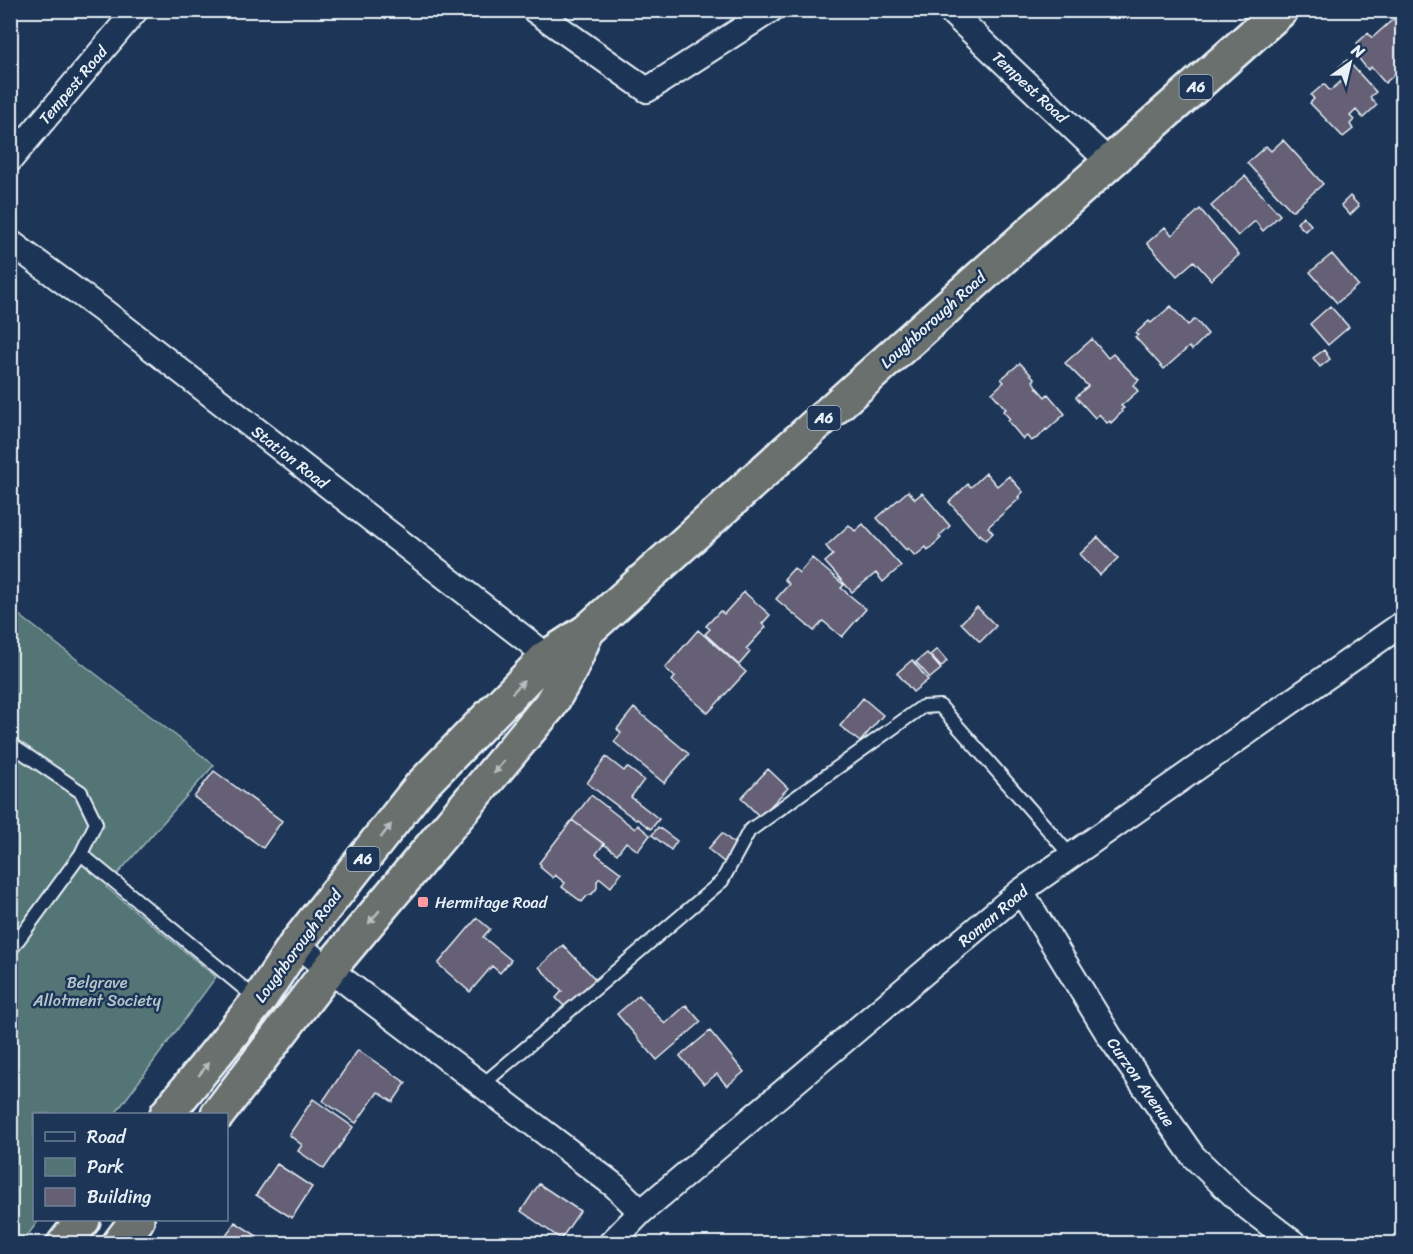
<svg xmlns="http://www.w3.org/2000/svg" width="1413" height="1254" font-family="Sriracha,sans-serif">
	<rect width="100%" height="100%" fill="#1d3557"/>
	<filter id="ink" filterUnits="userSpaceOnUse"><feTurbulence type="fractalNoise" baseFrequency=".0167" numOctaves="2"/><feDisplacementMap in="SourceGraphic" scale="12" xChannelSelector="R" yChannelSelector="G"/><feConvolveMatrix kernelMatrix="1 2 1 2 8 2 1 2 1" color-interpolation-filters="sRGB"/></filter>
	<g filter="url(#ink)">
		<path fill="#527474" stroke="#9db2b6" stroke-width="1.5" d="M10 608 214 765 106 887 216 977 115 1114H34V1220H39L21 1244 10 1243Z"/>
		<path fill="#656074" stroke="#e8f1f8" stroke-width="1.5" d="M1399 14 1402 17V68L1385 83 1371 67 1368 70 1356 55 1360 47 1357 43 1368 33 1372 38Z
			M1347 60 1376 92 1370 97 1377 105 1363 118 1356 110 1350 116 1354 120 1350 124 1353 129 1343 137 1310 103 1314 99 1311 95 1324 84 1330 91 1347 76 1339 67Z
			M1283 140 1323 184 1292 211 1247 163 1266 146 1271 151Z
			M1245 176 1280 215 1263 231 1255 221 1238 236 1211 206Z
			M1350 196 1359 206 1350 215 1341 205Z
			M1200 209 1239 255 1211 280 1194 261 1177 276 1147 243 1165 227 1172 235Z
			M1303 216 1311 225 1305 231 1297 223Z
			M1332 254 1358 285 1337 303 1310 272Z
			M1171 306 1188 325 1195 319 1208 334 1192 350 1189 347 1164 369 1135 337 1138 335 1136 333 1149 321 1151 323Z
			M1330 306 1349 327 1328 345 1310 324Z
			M1092 339 1108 358 1113 354 1139 380 1133 385 1138 391 1121 406 1124 408 1121 410 1122 412 1111 423 1110 421 1107 423 1099 414 1095 418 1076 397 1088 386 1065 363Z
			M1324 350 1330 359 1320 367 1313 358Z
			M1020 363 1035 379 1033 381 1037 388 1045 397 1048 394 1065 414 1047 430 1046 429 1039 437 1031 441 1027 436 1023 439 1008 421 1010 419 1003 411 1006 409 992 393 1004 382 1001 379Z
			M986 473 997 486 1009 476 1023 492 1018 497 1020 498 988 527 993 533 986 540 980 534 979 536 949 502 968 484 971 487Z
			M908 491 915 499 922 493 950 526 939 536 941 538 928 550 926 547 915 556 908 548 906 550 877 518Z
			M863 524 901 566 883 582 876 573 852 592 825 562 833 555 826 546 849 525 855 531Z
			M1098 537 1118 558 1100 575 1080 554Z
			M812 558 844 585 841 588 866 609 842 637 823 621 814 631 776 599 789 584 784 579 794 568 799 573Z
			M744 592 770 615 762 624 766 627 746 649 750 652 739 665 705 634 710 629 706 626 720 611 724 614Z
			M977 607 996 626 980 642 961 623Z
			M698 630 746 672 708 713 672 681 675 677 665 668Z
			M937 649 947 661 941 667 930 655Z
			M927 653 941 669 930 678 916 662Z
			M912 660 928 680 913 692 897 673Z
			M863 698 883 715 860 742 840 726Z
			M634 708 689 754 664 783 614 742 621 733 617 729Z
			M606 757 624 771 627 767 644 780 631 797 659 819 651 829 637 819 636 820 587 783Z
			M768 769 788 788 760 817 741 798Z
			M214 771 282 821 263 848 194 797Z
			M591 795 635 829 638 825 650 835 638 851 626 842 617 854 572 820Z
			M572 820 604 844 596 854 621 873 611 887 600 878 597 881V888L592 894 587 896 582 902 562 887 565 883 555 875 553 878 540 867 541 865 539 863Z
			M658 827 677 841 671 850 652 835Z
			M722 833 738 847 725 863 708 849Z
			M477 918 490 929 483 937 511 960 500 973 492 966 470 992 438 964Z
			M563 945 596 980 566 1008 556 998 562 991 539 967Z
			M639 995 665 1024 686 1005 701 1022 657 1060 617 1014Z
			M710 1031 744 1072 727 1086 717 1074 704 1084 680 1056Z
			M358 1050 406 1083 393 1102 378 1092 356 1123 323 1101Z
			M313 1099 353 1127 324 1169 298 1151 302 1145 289 1135Z
			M277 1164 312 1187 292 1218 256 1195Z
			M539 1184 580 1211 561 1239 521 1211Z
			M235 1222 268 1243 221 1244Z"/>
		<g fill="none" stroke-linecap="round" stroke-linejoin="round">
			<defs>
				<path id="service" d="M10 744 81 792 96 823 81 854 10 951
					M81 854 258 1000
					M482 1085 722 881 749 831 922 707 940 706 1071 856"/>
				<path id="minor" d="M534 10 647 90 771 10
					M949 10 1110 163
					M10 160 136 10
					M10 242 106 313 560 666
					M1021 891 1110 1037 1193 1156 1243 1204 1295 1244
					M296 944 615 1186 641 1212
					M610 1244 641 1212 1021 891 1402 624"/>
				<path id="trunk" d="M167 1114 259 1000 296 944 420 787 547 657 587 631 902 347 1281 10
					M218 1114 330 968 550 705 569 672 587 631
					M64 1244 83 1220
					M119 1244 137 1220"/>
			</defs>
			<use href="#service" stroke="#e8f1f8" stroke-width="16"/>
			<use href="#minor" stroke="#e8f1f8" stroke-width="28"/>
			<use href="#trunk" stroke="#e8f1f8" stroke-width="38"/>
			<use href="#service" stroke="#1d3557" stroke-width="12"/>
			<use href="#minor" stroke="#1d3557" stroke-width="24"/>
			<use href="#trunk" stroke="#6a706d" stroke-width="33"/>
		</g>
		<defs><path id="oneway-solid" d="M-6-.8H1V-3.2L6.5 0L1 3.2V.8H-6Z" transform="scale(1.5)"/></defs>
		<g fill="#b6bdc0">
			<use href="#oneway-solid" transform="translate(518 687) rotate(-46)"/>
			<use href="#oneway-solid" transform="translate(499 767) rotate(129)"/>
			<use href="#oneway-solid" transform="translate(386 831) rotate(-52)"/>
			<use href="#oneway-solid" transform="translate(374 917) rotate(130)"/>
			<use href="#oneway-solid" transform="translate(204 1069) rotate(-51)"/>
		</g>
	</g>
	<rect fill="#ff9aa2" stroke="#1d3557" stroke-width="2" x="417" y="896" width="12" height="12" rx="3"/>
	<g text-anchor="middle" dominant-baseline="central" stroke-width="5" stroke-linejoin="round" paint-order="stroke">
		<g fill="#1d3557" stroke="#abb9c8" stroke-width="1.5">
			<rect x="1179.5" y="75" width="33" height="24" rx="4.5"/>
			<rect x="807.5" y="406" width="33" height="24" rx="4.5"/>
			<rect x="346.5" y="847" width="33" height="24" rx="4.5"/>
		</g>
		<g font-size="15" font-weight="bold" fill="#e8f1f8">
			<text x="1196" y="87">A6</text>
			<text x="824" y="418">A6</text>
			<text x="363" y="859">A6</text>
		</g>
		<g font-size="16" fill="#e8f1f8" stroke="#1d3557">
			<text transform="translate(73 85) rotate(-50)">Tempest Road</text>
			<text transform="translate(1030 87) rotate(43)">Tempest Road</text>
			<text transform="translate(933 320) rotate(-42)">Loughborough Road</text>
			<text transform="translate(290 457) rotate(38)">Station Road</text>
			<text transform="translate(993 916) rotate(-40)">Roman Road</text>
			<text transform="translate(298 946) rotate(-54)">Loughborough Road</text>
			<text transform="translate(1141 1082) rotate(55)">Curzon Avenue</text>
		</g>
		<g font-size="16" fill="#e8f1f8" stroke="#1d3557" text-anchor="start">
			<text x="435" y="902">Hermitage Road</text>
		</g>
		<g font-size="16" fill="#b4c5ca" stroke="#1d3557">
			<text x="97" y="982">Belgrave<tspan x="97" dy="18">Allotment Society</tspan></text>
		</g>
	</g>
	<rect width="1413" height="1254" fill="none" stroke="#1d3557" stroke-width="36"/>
	<rect x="18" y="18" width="1377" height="1218" fill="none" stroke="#e8f1f8" stroke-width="2" filter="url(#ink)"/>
	<rect x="33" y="1113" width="195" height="108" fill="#1d3557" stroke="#6e8097" stroke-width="1.5"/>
	<rect x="45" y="1132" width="30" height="9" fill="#1d3557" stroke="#6e8097" stroke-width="1.5"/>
	<text x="87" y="1143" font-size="18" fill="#e8f1f8">Road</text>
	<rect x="45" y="1158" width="30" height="18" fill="#527474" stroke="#6e8097" stroke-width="1.5"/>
	<text x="87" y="1173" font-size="18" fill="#e8f1f8">Park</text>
	<rect x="45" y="1188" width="30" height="18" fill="#656074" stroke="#6e8097" stroke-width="1.5"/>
	<text x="87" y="1203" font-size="18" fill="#e8f1f8">Building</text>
	<g transform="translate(1350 63) rotate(34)" stroke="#1d3557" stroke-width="4.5" paint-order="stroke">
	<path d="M0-4.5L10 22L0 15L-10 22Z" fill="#e8f1f8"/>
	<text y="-9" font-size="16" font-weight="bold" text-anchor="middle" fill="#e8f1f8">N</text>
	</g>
</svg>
